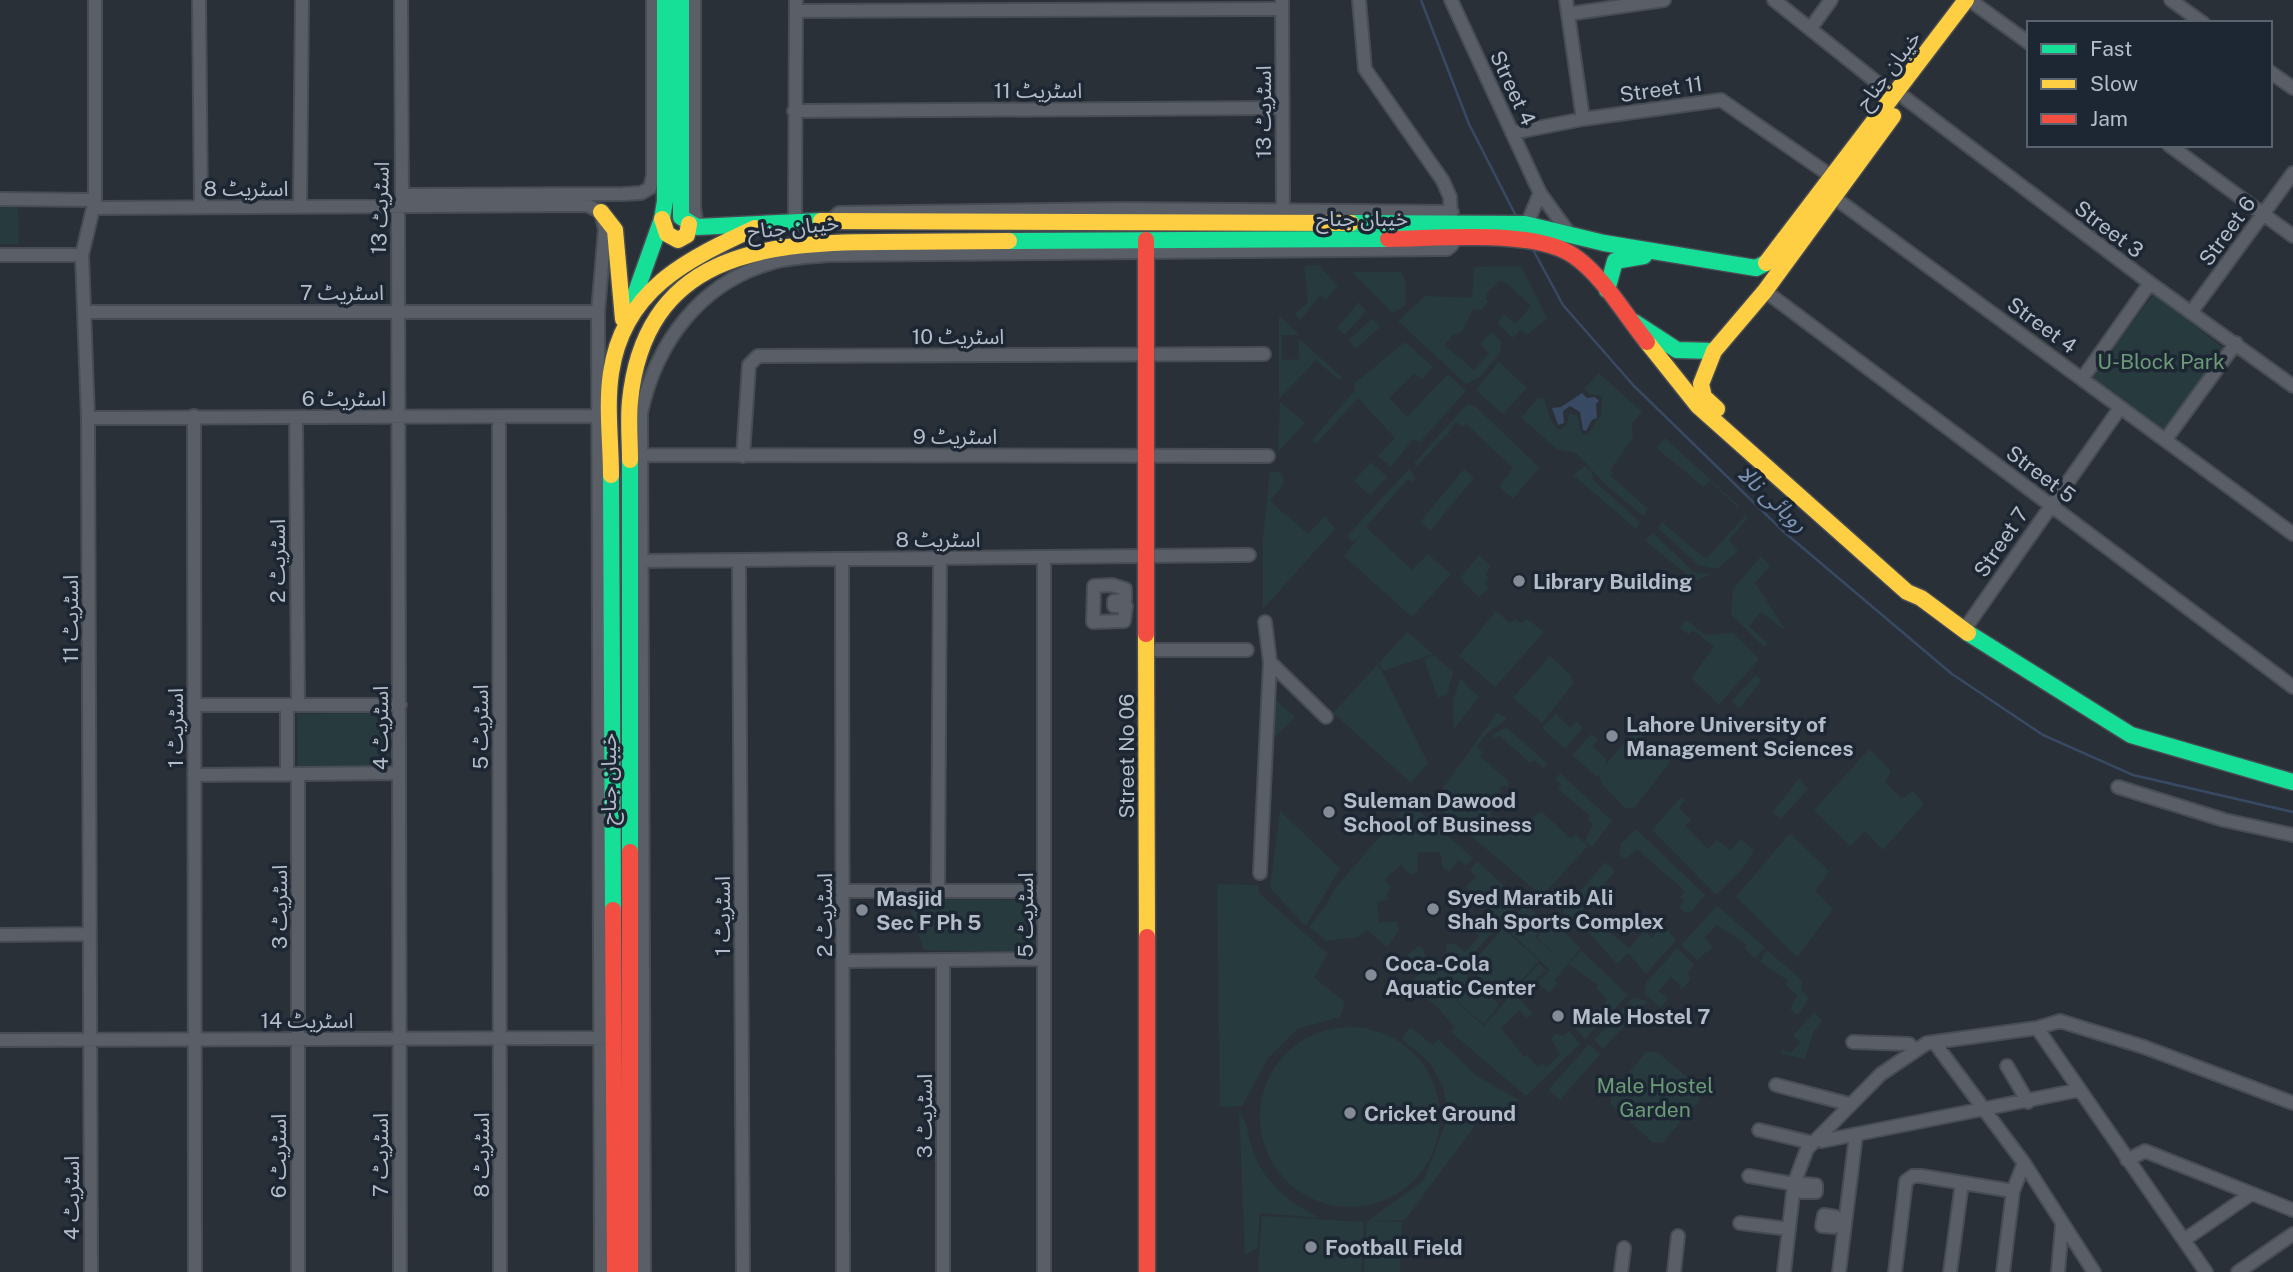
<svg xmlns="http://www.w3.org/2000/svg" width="2293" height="1272" font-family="'Public Sans','Noto Sans Arabic',sans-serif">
	<rect width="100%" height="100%" fill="#2a3038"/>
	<path fill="#273a3e" d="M18 201 19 244H0V202Z
		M1318 265 1338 286 1326 300 1320 296 1300 320 1295 314 1308 302 1304 266Z
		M1521 266 1547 318 1527 335 1520 330 1513 338 1497 323 1504 314 1515 324 1531 306 1505 282 1499 281 1487 293 1486 299 1489 301 1481 310 1473 309 1462 332 1454 334 1444 345 1474 370 1489 353 1480 344 1492 332 1501 341 1500 353 1480 377 1466 384 1398 321 1425 296 1472 298 1474 267Z
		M1352 272H1401L1405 280 1406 305 1393 313Z
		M2154 294 2227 351 2163 433 2091 378Z
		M1359 302 1366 311 1345 335 1337 328Z
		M1279 315 1299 335H1282V360L1299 359V339L1342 377 1339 380 1316 360 1279 399Z
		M1372 319 1380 327 1356 349 1349 340Z
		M1405 342 1433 367 1422 379 1414 374 1389 398 1407 417 1448 374 1466 391 1420 442 1413 439 1391 467 1378 456 1395 438 1358 398 1316 444 1312 440 1355 390V383Z
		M1499 362 1527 388 1503 414 1476 390Z
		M1599 373 1642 412 1632 424 1633 438 1610 470 1613 473 1611 476 1648 509 1643 516 1606 485 1576 453 1557 449 1521 418 1538 398 1544 399 1551 421 1559 430 1567 425 1569 413 1577 415 1582 435 1588 434 1601 414 1602 396 1590 394 1584 389Z
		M1280 402 1305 423 1278 452Z
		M1468 403 1477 408 1539 467 1513 499 1499 487 1513 468 1466 424 1462 427 1456 422 1448 433 1452 437 1446 435 1417 466 1414 463Z
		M1665 438 1739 506 1738 508 1710 481 1704 487 1656 448Z
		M1371 462 1387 477 1370 495 1354 481Z
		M1585 466 1592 473 1593 480 1640 522 1636 529 1573 475Z
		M1409 469 1416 478 1412 482 1408 479 1366 527 1412 570 1428 554 1451 574 1412 617 1344 556 1361 534 1353 542 1347 536Z
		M1464 469 1474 478 1430 531 1420 522Z
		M1270 471 1279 472 1284 478 1283 485 1270 501 1308 534 1325 516 1335 529 1263 609V537Z
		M1746 515 1748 518 1729 540 1738 551 1717 569 1698 565 1658 528 1662 522 1706 559Z
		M1653 533 1694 572 1711 574 1695 581 1645 541Z
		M1479 555 1491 567 1485 574 1489 578 1485 584 1489 588 1479 597 1460 578Z
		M1761 556 1770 566 1755 583 1784 627 1783 629 1761 612 1749 626 1768 644 1764 647 1731 614 1733 589Z
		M1496 611 1510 623 1515 619 1521 623 1527 619 1544 632 1495 687 1459 656Z
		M1686 620 1705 635 1733 633 1759 659 1719 705 1691 678 1714 647 1693 630 1689 635 1680 628Z
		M1407 632 1433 654 1383 671 1379 663Z
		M1434 655 1453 672 1447 694 1438 698 1424 659Z
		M1550 656 1571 675 1573 684 1542 723 1513 698Z
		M1378 664 1428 763 1411 783 1333 713Z
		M1756 675 1762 680 1739 709 1732 701Z
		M1460 679 1479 697 1454 729 1453 701Z
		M1270 695 1295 717 1276 736H1270Z
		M389 712 390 765 298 767 297 714Z
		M1497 713 1508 718 1486 734 1477 747 1483 752 1480 756 1508 781V786L1500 787 1501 794 1488 797 1491 816 1511 834 1534 829 1531 819 1541 811 1570 838 1576 835 1588 846 1542 896 1432 803Z
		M1556 713 1570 728 1577 721 1583 728 1565 749 1542 728Z
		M1506 727 1547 763 1543 768 1534 760 1530 763 1500 736 1495 738 1492 735Z
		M1640 733 1670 762 1635 807 1626 809 1602 784 1599 775 1596 777 1573 755 1591 734 1598 740 1592 746 1607 760 1604 767 1631 734Z
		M1869 749 1891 771 1885 782 1902 799 1913 791 1924 804 1883 850 1865 831 1850 846 1814 810Z
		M1560 773 1612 821 1592 847 1585 841 1593 824 1587 820 1590 816 1558 789 1561 785 1555 779Z
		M1799 778 1808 789 1781 819 1773 812Z
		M1681 797 1685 800 1679 808 1691 820 1685 826 1708 849 1717 840 1731 850 1741 839 1754 850 1744 867 1716 895 1652 830Z
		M1407 805 1414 811 1417 809 1473 858 1466 866 1459 860 1450 871 1443 868 1440 852H1418L1417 872 1411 875 1401 865 1385 879 1391 887 1386 897 1390 899 1377 902 1379 923 1396 921 1399 931 1387 947 1367 930 1358 937 1326 941 1309 927C1318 914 1328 906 1333 891Z
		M1280 811 1340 868 1306 926 1270 888Z
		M1636 829 1705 895 1691 912 1686 913 1679 908 1684 901 1680 897 1685 891 1637 849 1626 859 1620 856V844Z
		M1790 833 1829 871 1815 891 1833 909 1797 957 1736 897Z
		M1477 861 1521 901 1463 965 1470 973 1467 977 1499 1004 1484 1024 1450 996 1484 1026 1539 963 1546 970 1517 997 1533 1013 1527 1018 1519 1010 1501 1028 1524 1057 1527 1055 1538 1067 1542 1063 1546 1068 1560 1054 1551 1039 1555 1034 1564 1036 1569 1031 1580 1044 1526 1096 1451 1032 1455 1027C1441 1013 1429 991 1408 995L1405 991 1421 971 1405 957 1418 946 1423 948 1427 963 1448 961 1446 945 1454 943 1465 952 1480 936 1469 925 1472 918 1490 915 1486 894 1470 895 1466 886 1477 877 1470 870Z
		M1605 862 1615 871 1570 926 1562 912Z
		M1217 884 1258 885 1260 894 1328 954 1314 977 1345 1002 1340 1017 1297 1029 1268 1058 1242 1106 1220 1107Z
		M906 899 1035 900 1036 953 924 950Z
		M1525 905 1538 915 1536 922 1540 930 1535 937 1555 955 1537 937 1551 920 1581 948 1555 980 1557 984 1549 992 1537 983 1550 970 1505 927Z
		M1717 906 1765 947 1755 958 1745 949 1746 944 1717 925 1704 938 1713 947 1697 960 1681 945Z
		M1598 922 1629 948 1645 930 1652 938 1663 925 1676 940 1646 974 1628 953 1617 964 1589 933Z
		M1503 928 1539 961 1504 999 1469 967Z
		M1677 948 1694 965 1688 972 1690 980 1680 991 1681 985 1671 977 1659 991 1668 999 1660 1008 1645 994 1646 983Z
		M1581 950 1628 995 1585 1039 1573 1026 1577 1022 1575 1019 1584 1008 1594 1015 1607 1000 1596 988 1598 985 1569 964Z
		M1767 950 1802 980 1801 989 1809 998 1798 1015 1790 1009 1797 995 1785 985 1788 981 1760 961Z
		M1633 998 1648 1001 1603 1049 1594 1040Z
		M1815 1012 1822 1021 1813 1033 1805 1059 1780 1053 1782 1049 1791 1053 1800 1042 1793 1035Z
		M1410 1027 1433 1045 1438 1039 1477 1076 1519 1100 1501 1121 1486 1111 1405 1220 1371 1221 1402 1222 1400 1272H1364L1367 1222 1424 1180 1449 1114 1443 1087 1430 1063 1402 1039Z
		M1260 1117a90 90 0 1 1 180 0a90 90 0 1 1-180 0Z
		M1589 1044 1600 1054 1560 1100 1548 1090Z
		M1656 1051 1698 1087 1700 1100 1663 1142 1653 1143 1611 1104V1094L1646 1052Z
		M1239 1112C1249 1126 1246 1127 1250 1142 1260 1179 1287 1202 1320 1218L1260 1213 1257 1248 1245 1255Z
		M1262 1216 1364 1222 1361 1272H1258Z"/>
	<path fill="#384963" d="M1582 393 1587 398 1595 397 1599 401 1596 404 1597 418 1592 420 1586 431 1583 430 1580 412 1570 406 1563 411 1564 423 1558 425 1552 408 1561 407Z"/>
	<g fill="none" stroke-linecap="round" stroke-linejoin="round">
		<path stroke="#384963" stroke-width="2.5" d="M1421 0 1469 124 1517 218
			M1531 246 1563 305 1634 386 1784 532 1952 674 2043 735 2133 775 2293 812"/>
		<defs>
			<path id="street" d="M199 0 201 207
				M694 0V207L697 227
				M1282 0 1283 217
				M1359 0 1365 69 1443 181 1450 197 1451 218
				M1451 0 1540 193 1569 233
				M1566 0 1583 119
				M1774 0 1894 96
				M2171 0 2203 23
				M1975 4 2029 43
				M796 11 1282 9
				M1568 14 1664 0
				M1810 29 1831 0
				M2270 72 2293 88
				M1905 98 2150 283 2293 386
				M794 111 1282 108
				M1512 133 1583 119 1721 100 1834 178
				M2169 145 2293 236
				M402 195 623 194 641 193 650 188 653 176V0
				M1835 198 2293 534
				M0 199 95 200
				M300 207 302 0
				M94 208 587 205 601 212 605 229 598 312 601 1272
				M833 219 839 213 1122 209 1452 212
				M795 221 796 0
				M1527 224 1540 193
				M0 255H82
				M1765 291 2293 687
				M2192 311 2293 173
				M86 312H598
				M2082 379 2150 283
				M194 416 195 1272
				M296 417 298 705
				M499 417 500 1272
				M88 418 599 416
				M2166 439 2236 343
				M642 455 1268 456
				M743 456 749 365 758 356 1264 354
				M1044 557V1272
				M842 559 843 1272
				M637 561 1249 555
				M739 561 743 1272
				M1112 585 1125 589V600L1114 601V606H1126L1124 621 1093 622 1094 586Z
				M1964 630 2120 408
				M1146 650H1247
				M1270 662 1326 717
				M194 705H400
				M287 705V774
				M194 775 399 773
				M2118 787 2224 820 2293 835
				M1260 873 1270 662 1265 622
				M843 891H1044
				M938 891 940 558
				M0 935 90 934
				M843 961 1044 959
				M2037 1028 2206 1272
				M0 1040 607 1038
				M1853 1042 1909 1044 1914 1049
				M1934 1042 2024 1163 2094 1272
				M2007 1066 2028 1102
				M1776 1085 1849 1104
				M1759 1130 1813 1143
				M1819 1137 1822 1141 2079 1090
				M2127 1160 2145 1151 2293 1210
				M1749 1176 1794 1184
				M1804 1184 1816 1185V1192H1802Z
				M1824 1215 1836 1217 1834 1227 1822 1226Z
				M1740 1223 1789 1229
				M2184 1240 2251 1194
				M91 1272 88 418 82 255 95 200V0
				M298 1272V774
				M400 1272 398 206 402 195 401 0
				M644 1272 641 413C656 343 700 283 771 263 789 257 811 257 829 255L1447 249 1452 245V239
				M943 1272V960
				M1621 1272 1624 1248
				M1674 1272 1678 1236
				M1784 1272 1794 1184 1807 1149 1881 1074 1927 1043 2037 1028 2060 1021 2144 1047 2293 1103
				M1839 1272 1856 1135
				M1895 1272 1906 1181 1913 1176H1921L2013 1191
				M1950 1272 1962 1183
				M2003 1272 2013 1191 2024 1163
				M2058 1272 2062 1226
				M2238 1272 2293 1234"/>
			<path id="fast" d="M681 0V217L697 227 821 221
				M1351 223 1525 224 1604 243 1756 268 1766 263
				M1009 241 1388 239
				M1607 290 1615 261 1644 256
				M630 309 662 219 665 201V0
				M1634 322 1677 350 1714 351
				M630 460V852
				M611 475 613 910
				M1968 633 2131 735 2293 782"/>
			<path id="slow" d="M601 212 615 230 623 319
				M662 219 667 234 678 240 687 235 689 224
				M821 221 1351 223
				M1766 263 1966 0
				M1647 342 1698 406 1907 592 1921 598 1968 633
				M1717 409 1704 397 1701 384 1714 351 1765 291 1893 116
				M630 460C630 441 628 420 630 401 645 255 761 242 881 242 923 242 966 241 1009 241
				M611 475C611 442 606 406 611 373 623 290 686 260 755 228
				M1146 634 1147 937"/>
			<path id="jam" d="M1388 239C1437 239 1534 228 1574 256 1603 276 1625 315 1647 342
				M1146 240V634
				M630 852V1272
				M613 910 615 1272
				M1147 937V1272"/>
		</defs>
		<use href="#street" stroke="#484c53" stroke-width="16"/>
		<use href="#fast" stroke="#484c53" stroke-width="19"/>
		<use href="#slow" stroke="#484c53" stroke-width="19"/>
		<use href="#jam" stroke="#484c53" stroke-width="19"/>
		<use href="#street" stroke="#5a5e66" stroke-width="12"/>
		<use href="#fast" stroke="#16e098" stroke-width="16"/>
		<use href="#slow" stroke="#ffcf43" stroke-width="16"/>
		<use href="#jam" stroke="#f24e42" stroke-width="16"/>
	</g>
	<g fill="#848b96" stroke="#1d2633" stroke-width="2.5">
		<circle cx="1519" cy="581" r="7"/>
		<circle cx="1612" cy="736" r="7"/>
		<circle cx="1329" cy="812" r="7"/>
		<circle cx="1433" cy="909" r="7"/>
		<circle cx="862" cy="910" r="7"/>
		<circle cx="1371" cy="975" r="7"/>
		<circle cx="1558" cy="1016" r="7"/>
		<circle cx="1350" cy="1113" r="7"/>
		<circle cx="1311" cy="1247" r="7"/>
	</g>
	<g text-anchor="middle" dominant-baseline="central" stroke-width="7" stroke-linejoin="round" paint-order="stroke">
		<g font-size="21" fill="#b4bcc9" stroke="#1d2633">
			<text transform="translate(1888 70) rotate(-53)">خیبان جناح</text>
			<text transform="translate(1513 88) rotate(65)">Street 4</text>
			<text transform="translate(1661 89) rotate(-8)">Street 11</text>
			<text x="1038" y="90">اسٹریٹ 11</text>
			<text transform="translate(1263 112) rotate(-90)">اسٹریٹ 13</text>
			<text x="246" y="188">اسٹریٹ 8</text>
			<text transform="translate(380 208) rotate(-88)">اسٹریٹ 13</text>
			<text x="1362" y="218">خیبان جناح</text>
			<text transform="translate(793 227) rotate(-6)">خیبان جناح</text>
			<text transform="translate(2109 229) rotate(37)">Street 3</text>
			<text transform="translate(2227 231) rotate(-54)">Street 6</text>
			<text x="342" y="292">اسٹریٹ 7</text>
			<text transform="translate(2042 325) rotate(36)">Street 4</text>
			<text x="958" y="336">اسٹریٹ 10</text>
			<text x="344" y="398">اسٹریٹ 6</text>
			<text x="955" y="436">اسٹریٹ 9</text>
			<text transform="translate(2041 474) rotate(37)">Street 5</text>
			<text x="938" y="539">اسٹریٹ 8</text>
			<text transform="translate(2001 542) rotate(-56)">Street 7</text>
			<text transform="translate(277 561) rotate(-90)">اسٹریٹ 2</text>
			<text transform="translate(70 619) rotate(-90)">اسٹریٹ 11</text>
			<text transform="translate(480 727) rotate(-90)">اسٹریٹ 5</text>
			<text transform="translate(175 728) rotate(-90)">اسٹریٹ 1</text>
			<text transform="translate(380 728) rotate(-90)">اسٹریٹ 4</text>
			<text transform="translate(1126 756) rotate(-90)">Street No 06</text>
			<text transform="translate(608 779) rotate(-90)">خیبان جناح</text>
			<text transform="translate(279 907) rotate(-90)">اسٹریٹ 3</text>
			<text transform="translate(824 915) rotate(-90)">اسٹریٹ 2</text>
			<text transform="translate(1025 915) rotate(-90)">اسٹریٹ 5</text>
			<text transform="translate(722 916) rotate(-90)">اسٹریٹ 1</text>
			<text x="307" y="1020">اسٹریٹ 14</text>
			<text transform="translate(924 1116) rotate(-90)">اسٹریٹ 3</text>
			<text transform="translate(380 1155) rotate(-90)">اسٹریٹ 7</text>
			<text transform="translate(481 1155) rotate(-90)">اسٹریٹ 8</text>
			<text transform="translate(278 1156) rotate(-90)">اسٹریٹ 6</text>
			<text transform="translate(71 1198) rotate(-90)">اسٹریٹ 4</text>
		</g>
		<g font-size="21" fill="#6b9a76" stroke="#1d2633">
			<text x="2161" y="361">U-Block Park</text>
			<text x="1655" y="1085">Male Hostel<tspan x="1655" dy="24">Garden</tspan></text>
		</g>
		<g font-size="21" font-weight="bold" fill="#b4bcc9" stroke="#1d2633" text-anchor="start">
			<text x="1533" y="581">Library Building</text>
			<text x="1626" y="724">Lahore University of<tspan x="1626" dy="24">Management Sciences</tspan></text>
			<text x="1343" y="800">Suleman Dawood<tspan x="1343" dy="24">School of Business</tspan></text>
			<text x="1447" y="897">Syed Maratib Ali<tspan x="1447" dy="24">Shah Sports Complex</tspan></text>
			<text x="876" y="898">Masjid<tspan x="876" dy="24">Sec F Ph 5</tspan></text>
			<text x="1385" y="963">Coca-Cola<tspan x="1385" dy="24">Aquatic Center</tspan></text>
			<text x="1572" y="1016">Male Hostel 7</text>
			<text x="1364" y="1113">Cricket Ground</text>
			<text x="1325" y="1247">Football Field</text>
		</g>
		<g font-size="23" font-style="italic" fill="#7c92b1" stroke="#1d2633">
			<text transform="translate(1773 498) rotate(43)">روہائی نالا</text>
		</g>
	</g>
	<rect x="2027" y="21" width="245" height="126" fill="#1d2633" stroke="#59626f" stroke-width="2"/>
	<rect x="2041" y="44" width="35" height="10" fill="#16e098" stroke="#59626f" stroke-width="2"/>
	<text x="2090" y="56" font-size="21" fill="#b4bcc9">Fast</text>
	<rect x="2041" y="79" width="35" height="10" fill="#ffcf43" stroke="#59626f" stroke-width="2"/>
	<text x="2090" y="91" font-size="21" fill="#b4bcc9">Slow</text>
	<rect x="2041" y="114" width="35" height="10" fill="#f24e42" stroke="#59626f" stroke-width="2"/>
	<text x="2090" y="126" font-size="21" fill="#b4bcc9">Jam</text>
</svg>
